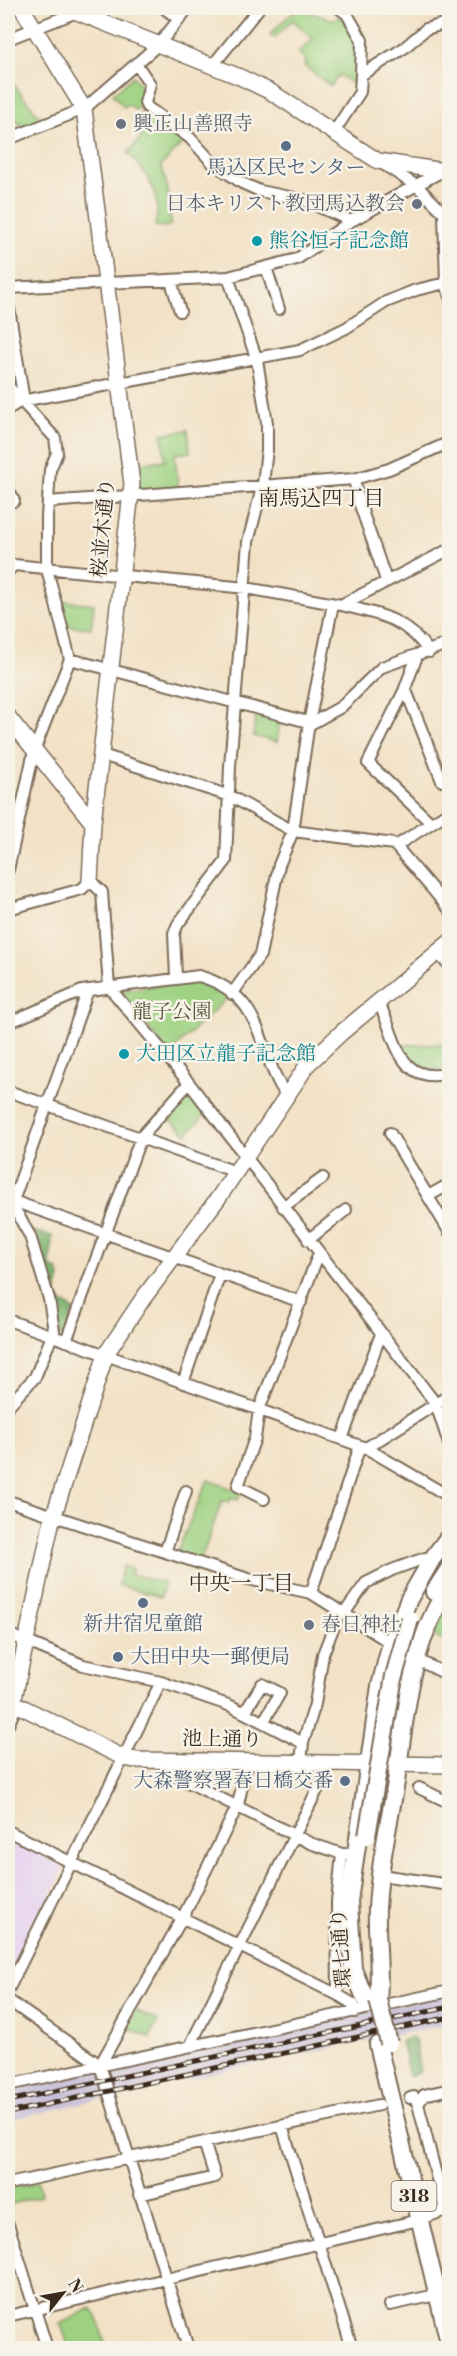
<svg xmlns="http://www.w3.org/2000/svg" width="457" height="2356" font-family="'Libre Bodoni','Noto Serif JP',serif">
	<rect width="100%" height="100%" fill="#f7f3e8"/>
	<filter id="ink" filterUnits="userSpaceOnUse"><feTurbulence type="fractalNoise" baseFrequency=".0167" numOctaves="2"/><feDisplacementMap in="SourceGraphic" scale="12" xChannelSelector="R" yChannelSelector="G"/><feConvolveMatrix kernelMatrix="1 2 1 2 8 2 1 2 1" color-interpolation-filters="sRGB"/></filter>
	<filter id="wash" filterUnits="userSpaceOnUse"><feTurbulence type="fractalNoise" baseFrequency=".008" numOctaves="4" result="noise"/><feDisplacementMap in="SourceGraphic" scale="24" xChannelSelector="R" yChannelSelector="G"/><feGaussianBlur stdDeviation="1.35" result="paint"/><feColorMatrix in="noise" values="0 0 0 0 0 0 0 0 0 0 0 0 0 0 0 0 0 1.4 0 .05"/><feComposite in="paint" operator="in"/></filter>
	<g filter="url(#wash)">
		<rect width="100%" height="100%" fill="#f2e1c5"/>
		<path fill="#e6d2f0" d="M8 1835 62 1861 64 1868 8 1984Z"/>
		<path fill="#c8bfd8" d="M449 1994V2024L248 2065 8 2120V2088Z"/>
		<path fill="#9ed282" stroke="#6c7e50" stroke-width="1.5" d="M297 8 334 20 340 15 356 38 357 87 339 75 331 86 304 66 307 63 299 52 313 39 293 20 274 38 270 34Z
			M133 76 145 92 141 105 135 110 128 104 124 107 113 94Z
			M14 85 43 121 24 129 8 110V89Z
			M147 112 185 140 161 166 168 189 171 224 166 227 155 226C163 196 148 174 128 153L147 130 133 118Z
			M188 430 190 452 175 454 178 487 140 492 137 488 134 464 165 460 162 434Z
			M63 601 94 604 91 628 67 626 62 609Z
			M256 715 280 721 277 742 253 736Z
			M197 980 211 984 228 997 169 1054 119 991Z
			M449 1044V1068C422 1073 418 1068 400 1048L402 1045Z
			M189 1089 208 1111 187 1134 166 1116Z
			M208 1480 241 1492 238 1500 231 1498 230 1502 222 1501 200 1562 176 1554Z
			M123 1566 132 1569 131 1574 165 1583 161 1597 118 1585Z
			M450 1597 449 1639 448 1643 433 1636Z
			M135 2010 158 2021 150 2038 127 2027Z
			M38 2182 41 2196 8 2205V2189Z
			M91 2308 97 2317 106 2348H69L61 2324Z"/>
		<path fill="#7eb470" stroke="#5c6f47" stroke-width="1.5" d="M32 1231 52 1236 50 1267 58 1270 60 1277 55 1298 74 1310 65 1337 59 1335Z
			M410 2038 415 2040 420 2072 409 2076 401 2041Z"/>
	</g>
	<g filter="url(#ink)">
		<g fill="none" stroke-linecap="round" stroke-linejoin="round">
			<defs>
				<path id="street" d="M164 8 179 19
					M8 39 87 8
					M137 65 150 84 145 103 147 107 190 138 213 163 242 183 260 191 304 200 351 221
					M213 65 259 8
					M361 75 404 48 426 29 450 22
					M334 132 360 92 361 75 362 40 347 14 339 8
					M8 139 84 109 159 44 188 8
					M383 164 418 187 450 219
					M444 214 446 282 450 297
					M266 267 279 309
					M171 281 180 311
					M8 288 228 277 297 259 351 221 444 170
					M8 302 24 401
					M8 386 55 438 57 453 50 470 47 517V569L70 659 34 751 8 870
					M8 409 21 401 300 350 346 328 386 302 416 290 450 282
					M354 479 359 502 386 580
					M8 489 14 501
					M48 502 354 479 389 469 450 442
					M8 571 14 565 246 588 341 605 450 549
					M341 605C379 614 406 618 429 652
					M417 656 404 691 368 763 431 823
					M70 659 312 723 341 707 382 667 450 643
					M405 688 442 781
					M102 755 230 796 293 831 394 844 450 910
					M396 846 450 811
					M8 909 82 889 90 881 102 892 109 987 189 1083 436 1404 450 1447
					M436 953 450 965
					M176 977 174 933 178 924 226 861 230 766 248 542 263 484 267 450V423L257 360 228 277
					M232 994 260 955 279 865 293 831 309 723 333 604
					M378 1002C397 1034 395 1087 450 1073
					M8 1023 82 991 199 976C267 996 255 1049 286 1095
					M8 1091 236 1172
					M390 1133 450 1233
					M428 1196 450 1184
					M8 1197 30 1236 49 1299 54 1331 35 1377 8 1406
					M13 1201 301 1302
					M8 1205 13 1201 88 990
					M283 1207 323 1178
					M308 1240 346 1210
					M8 1320 366 1448 450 1497
					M66 1341 141 1137 189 1083
					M183 1383 220 1274
					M342 1439 381 1334
					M366 1448 450 1395
					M264 1499 238 1486 255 1438 259 1410 319 1253
					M8 1501 248 1579 311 1593 391 1643
					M165 1552 186 1491
					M311 1593 360 1446
					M8 1634 83 1665 161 1682 231 1706 303 1743
					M416 1659 450 1676
					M245 1712 262 1684 280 1693 264 1721
					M8 1725 13 1714V1703
					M165 1761 172 1774 310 1843 342 1854
					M301 1762 303 1743 315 1704 323 1654 338 1616 348 1608 366 1583 392 1570 425 1558 432 1559
					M419 1788 450 1803
					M8 1831 338 1995
					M348 1854H342L337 1902 338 1995 353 2004 355 2012
					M380 1875 450 1885
					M8 1990 161 1682
					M8 2000 100 2065
					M190 2046 331 1762
					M8 2085 450 1991
					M410 2098 414 2097 418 2104 445 2210
					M418 2104 424 2095 450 2089
					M282 2126 352 2348
					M8 2184 379 2105
					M139 2195 215 2177 204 2142
					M429 2216 449 2209
					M8 2224 47 2348
					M390 2305 436 2295
					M8 2316 419 2220
					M188 2348 100 2065 185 1913 238 1805 247 1762"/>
				<path id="secondary" d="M22 8 84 109 132 484 93 823 90 881
					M67 8 240 77 271 92 378 161 450 172
					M8 717 93 823
					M8 1700 124 1758 136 1760 450 1765
					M13 1703 51 1524 106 1354 142 1300 219 1197 308 1064 341 1033 450 942"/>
				<path id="primary" d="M434 1592 450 1567
					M378 2000C381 1970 376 1940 377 1909 379 1866 389 1824 396 1782 406 1713 410 1644 450 1584
					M367 2003 353 1969 349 1901 380 1686 391 1643 409 1599 432 1559 450 1535
					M378 2045 450 2347"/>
			</defs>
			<use href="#street" stroke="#7b6a58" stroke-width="14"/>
			<use href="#secondary" stroke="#7b6a58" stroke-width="18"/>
			<use href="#primary" stroke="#7b6a58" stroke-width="20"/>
			<use href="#street" stroke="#fff" stroke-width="10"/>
			<use href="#secondary" stroke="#fff" stroke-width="15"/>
			<use href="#primary" stroke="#fff" stroke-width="16"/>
			<defs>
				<path id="rail" d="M8 2101 450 2007
					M8 2113 450 2017"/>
			</defs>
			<use href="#rail" stroke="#3b2a1e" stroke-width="5"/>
			<use href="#rail" stroke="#f7f3e8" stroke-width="3" stroke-dasharray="9" stroke-linecap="butt"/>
			<defs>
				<path id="primary-bridge" d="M367 1836 394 1676 410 1619
					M378 2000 389 2043"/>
			</defs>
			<use href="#primary-bridge" stroke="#7b6a58" stroke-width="20" stroke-linecap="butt"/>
			<use href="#primary-bridge" stroke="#fff" stroke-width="16"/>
		</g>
	</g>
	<g fill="#6b7280" stroke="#f7f3e8" stroke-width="2">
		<circle cx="121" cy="124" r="6"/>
		<circle cx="417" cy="204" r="6"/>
		<circle cx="309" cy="1625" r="6"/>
	</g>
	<g fill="#5c6f8a" stroke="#f7f3e8" stroke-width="2">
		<circle cx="286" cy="146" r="6"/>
		<circle cx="143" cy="1603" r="6"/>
		<circle cx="118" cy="1657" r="6"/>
		<circle cx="345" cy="1781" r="6"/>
	</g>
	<g fill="#0f9aa8" stroke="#f7f3e8" stroke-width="2">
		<circle cx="257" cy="241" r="6"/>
		<circle cx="124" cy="1054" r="6"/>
	</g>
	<g text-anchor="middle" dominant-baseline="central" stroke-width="5" stroke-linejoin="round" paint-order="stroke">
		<rect fill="#f7f3e8" stroke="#73665b" stroke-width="1.5" x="391.5" y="2181" width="45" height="30" rx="4.5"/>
		<g font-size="18" font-weight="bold" fill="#3b2a1e">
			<text x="414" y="2196">318</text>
		</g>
		<g font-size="20" fill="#5b616d" stroke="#f7f3e8" text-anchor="start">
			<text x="133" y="124">興正山善照寺</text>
			<text x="405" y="204" text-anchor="end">日本キリスト教団馬込教会</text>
			<text x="321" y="1625">春日神社</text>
		</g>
		<g font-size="20" fill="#4e5e75" stroke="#f7f3e8">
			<text x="286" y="168">馬込区民センター</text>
			<text x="143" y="1624">新井宿児童館</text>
			<text x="130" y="1657" text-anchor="start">大田中央一郵便局</text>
			<text x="333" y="1781" text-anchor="end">大森警察署春日橋交番</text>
		</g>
		<g font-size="20" fill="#0d838f" stroke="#f7f3e8" text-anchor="start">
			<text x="269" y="241">熊谷恒子記念館</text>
			<text x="136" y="1054">大田区立龍子記念館</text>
		</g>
		<g font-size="20" fill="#3b2a1e" stroke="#f7f3e8">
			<text transform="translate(104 528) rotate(-85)">桜並木通り</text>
			<text transform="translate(222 1740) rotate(1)">池上通り</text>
			<text transform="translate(342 1948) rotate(-94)">環七通り</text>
		</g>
		<g font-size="20" fill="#545437" stroke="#f7f3e8">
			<text x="172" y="1012">龍子公園</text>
		</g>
		<g font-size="21" fill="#3b2a1e" stroke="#f7f3e8">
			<text x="321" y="499">南馬込四丁目</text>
			<text x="241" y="1584">中央一丁目</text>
		</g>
	</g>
	<rect width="457" height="2356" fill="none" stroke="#f7f3e8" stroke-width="30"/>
	<g transform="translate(63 2293) rotate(59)" stroke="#f7f3e8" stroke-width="4.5" paint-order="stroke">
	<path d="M0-4.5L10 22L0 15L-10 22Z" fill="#3b2a1e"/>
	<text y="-9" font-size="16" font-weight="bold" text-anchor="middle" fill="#3b2a1e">N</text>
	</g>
</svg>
